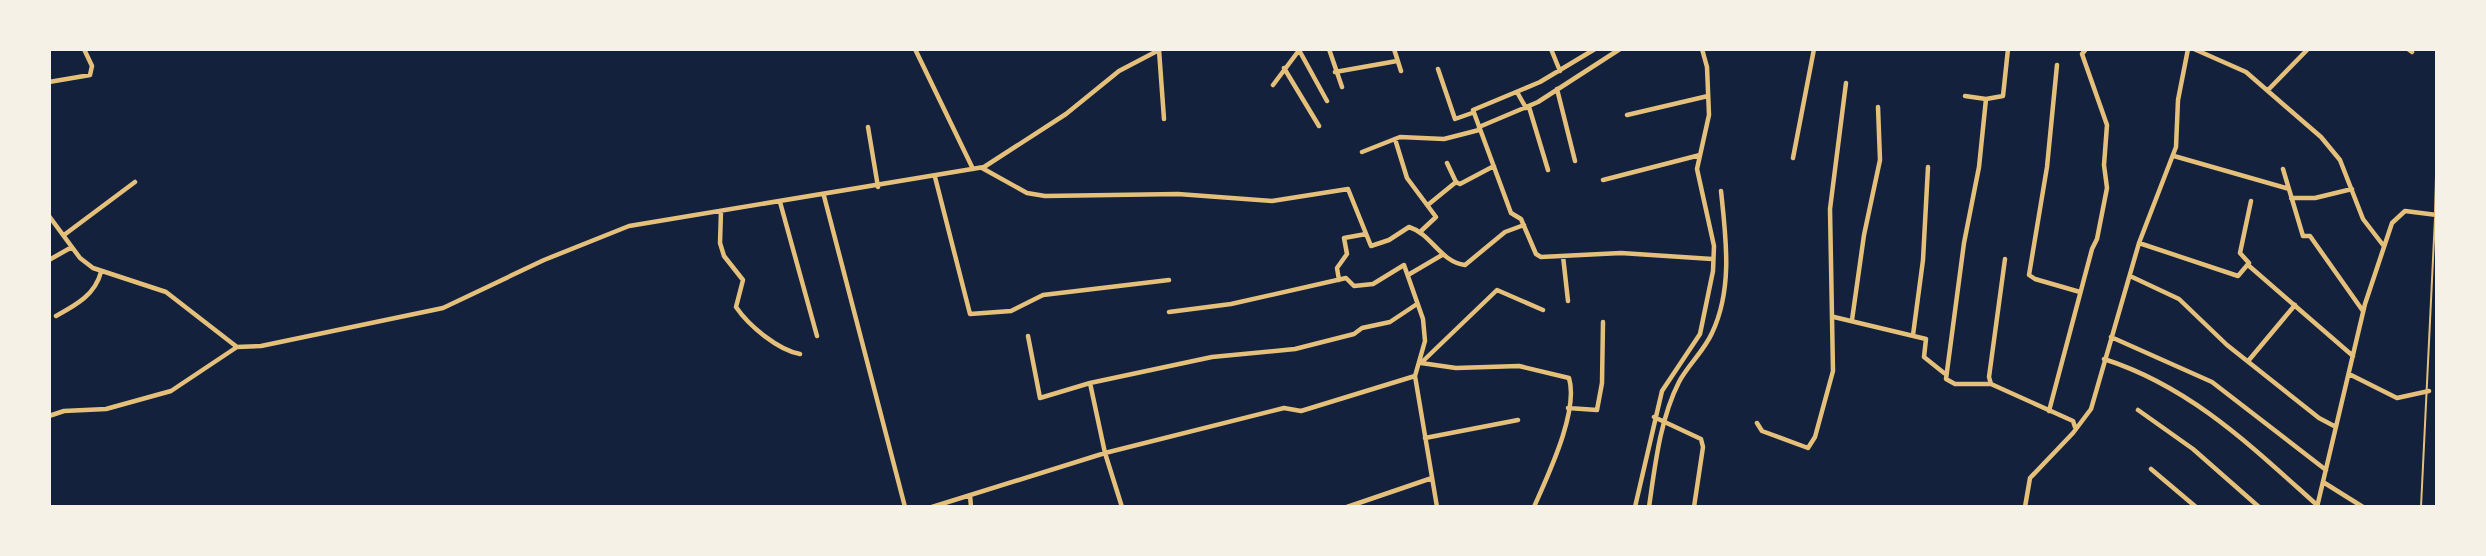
<svg xmlns="http://www.w3.org/2000/svg" width="2486" height="556" font-family="Signika,sans-serif">
	<rect width="100%" height="100%" fill="#14213d"/>
	<g fill="none" stroke-linecap="round" stroke-linejoin="round">
		<path stroke="#e5c07b" stroke-width="2" d="M2435 212 2437 141
			M2421 507 2435 218"/>
		<path stroke="#e5c07b" stroke-width="4.5" d="M915 49 973 169
			M1329 49 1342 87
			M1394 49 1401 71
			M1551 49 1560 71
			M1595 49 1540 82 1473 110 1511 213 1521 219 1536 254 1541 257 1621 253 1712 259
			M2194 49 2246 72 2321 137 2340 160 2363 219 2383 245
			M2408 49 2412 52
			M1159 50 1164 119
			M1299 50 1327 101
			M2057 65 2047 167 2029 275 2035 279 2080 292
			M1284 68 1319 126
			M1438 69 1455 119 1472 113
			M1335 72 1397 61
			M49 82 90 75 92 66 84 49
			M1273 85 1300 49
			M1557 89 1575 161
			M2268 90 2308 49
			M1517 92 1526 108
			M1965 96 1986 99 2003 96 2008 49
			M1986 99 1979 167 1964 243 1946 379 1955 384H1991L2073 421 2075 427
			M1529 107 1548 170
			M1627 115 1708 96
			M868 127 878 187
			M1479 127 1538 102 1620 49
			M1395 139 1407 178 1436 217 1420 232
			M1362 152 1400 137 1444 139 1479 130
			M2174 156 2289 189
			M1793 158 1814 49
			M982 168 1027 193 1045 196 1178 194 1272 201 1348 189 1371 246 1389 240 1409 227C1432 234 1440 262 1465 265L1505 232 1524 225
			M2283 169 2303 236H2310L2363 311
			M935 177 970 314 1011 311 1043 295 1169 280
			M1603 180 1700 155
			M1456 182 1460 184 1494 166
			M824 196 905 507
			M2291 198H2315L2352 189
			M780 202 817 336
			M1429 204 1456 182 1447 163
			M721 211 720 243 724 256 743 280 736 307C749 326 778 350 800 354
			M49 216 80 258 93 268 166 292 237 347
			M64 235 135 182
			M2139 243 2238 276 2249 263 2240 253 2251 201
			M1563 256 1568 301
			M49 260 72 247
			M2248 265 2353 356
			M1408 275 1442 255
			M2130 276 2179 299 2227 345 2319 418 2336 427
			M1339 280 1337 268 1347 254 1344 238 1366 234
			M1169 312 1231 304 1346 278 1354 286 1373 284 1404 265 1423 319 1425 341 1415 376
			M56 316C76 305 95 295 101 272
			M1834 317 1926 339 1924 357 1944 373
			M1852 320 1864 235 1880 160 1878 107
			M1913 335 1923 260 1928 167
			M1028 336 1040 398 1090 383 1212 357 1295 349 1354 334 1362 328 1390 322 1417 304
			M2111 337 2212 382 2326 470
			M2104 359C2191 387 2251 446 2317 505
			M2249 360 2295 305
			M2349 374 2397 398 2429 391
			M1090 383 1105 453 1122 507
			M1991 384 1989 377 2005 259
			M1568 408 1597 410 1602 383 1603 322
			M2138 410 2193 449 2259 507
			M2049 411 2092 249 2097 239 2107 188 2104 165 2107 125 2082 54 2086 49
			M49 416 64 411 106 409 171 391 237 347 261 346 443 308 544 260 629 226 984 167 1066 114 1119 71 1161 49
			M1654 417 1701 439 1703 447 1694 507
			M1757 423 1762 431 1808 448 1815 437 1833 371 1830 209 1846 83
			M1425 438 1518 420
			M2151 469 2196 507
			M2323 482 2363 507
			M970 495 971 507
			M932 507 1105 453 1284 408 1301 411 1415 376 1437 507
			M1347 507 1432 478
			M1534 507C1548 475 1579 411 1569 378L1519 366 1456 368 1421 363 1497 290 1543 310
			M1635 507 1662 391 1700 334 1713 271 1714 246 1697 169 1709 115 1707 67 1702 49
			M1649 507C1655 466 1660 419 1679 382 1688 365 1704 351 1712 333 1733 289 1726 238 1721 191
			M2025 507 2030 478 2073 433 2091 409 2139 243 2176 147 2178 100 2188 49
			M2317 507 2365 304 2392 223 2405 211 2437 215"/>
	</g>
	<rect width="2486" height="556" fill="none" stroke="#f6f1e7" stroke-width="102"/>
</svg>
